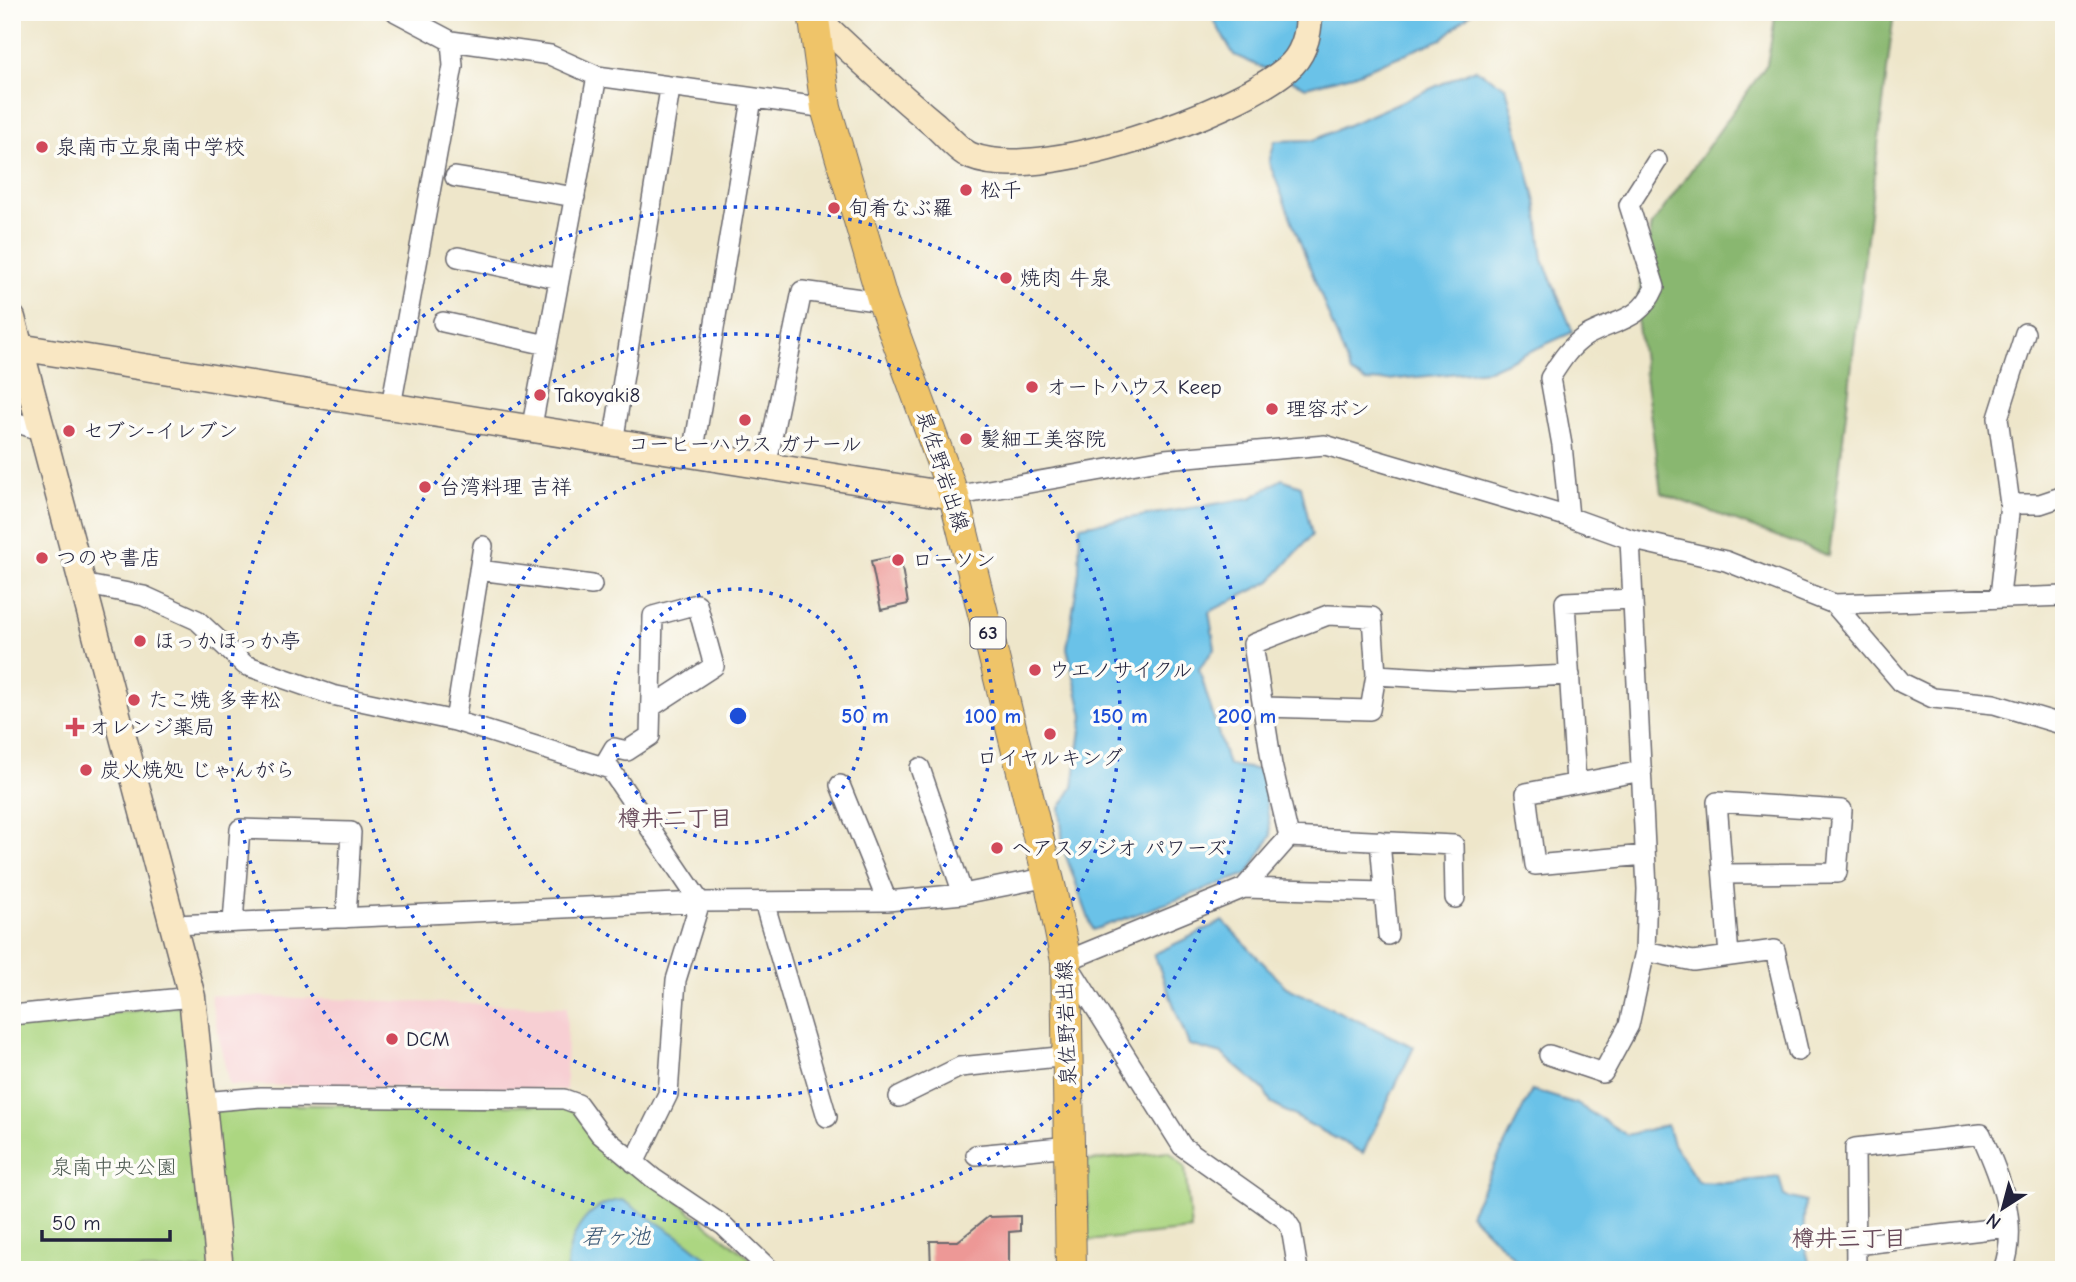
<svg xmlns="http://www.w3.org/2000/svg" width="2076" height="1282" font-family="'Comic Neue','Klee One',sans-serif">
	<rect width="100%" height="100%" fill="#fdfcf7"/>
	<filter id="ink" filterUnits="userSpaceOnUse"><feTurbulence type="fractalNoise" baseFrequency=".0143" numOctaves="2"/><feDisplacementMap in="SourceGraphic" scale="14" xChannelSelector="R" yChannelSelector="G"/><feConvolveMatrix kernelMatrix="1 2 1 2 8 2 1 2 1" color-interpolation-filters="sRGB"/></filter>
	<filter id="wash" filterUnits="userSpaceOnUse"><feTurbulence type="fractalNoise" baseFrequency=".00686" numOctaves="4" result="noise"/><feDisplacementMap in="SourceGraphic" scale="28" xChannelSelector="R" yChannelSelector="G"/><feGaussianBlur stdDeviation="1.57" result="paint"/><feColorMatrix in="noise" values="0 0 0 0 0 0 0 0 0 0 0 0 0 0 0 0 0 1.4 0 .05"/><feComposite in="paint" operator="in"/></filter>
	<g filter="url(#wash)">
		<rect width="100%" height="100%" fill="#eee6ca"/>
		<path fill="#f7cfd3" d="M210 995 567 1007 566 1090 229 1085Z"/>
		<path fill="#acd681" stroke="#677c5e" stroke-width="2" d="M182 1005 217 1109 263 1105H559L573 1110 691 1212 765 1270H12V1025Z
			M1169 1152 1185 1167 1191 1230 1088 1241 1087 1161Z"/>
		<path fill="#89b76f" stroke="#566c55" stroke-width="2" d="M1776 12H1894L1829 556 1661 493 1636 311 1652 225 1767 64Z"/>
		<path fill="#6bc2e8" stroke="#467292" stroke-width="2" d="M1209 12H1472L1442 39 1353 75 1306 87 1234 55Z
			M1475 69 1506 87 1537 206 1543 260 1573 332 1489 370 1367 382 1351 373 1269 162 1275 141 1314 140Z
			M1282 479 1301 486 1312 535 1271 581 1209 612 1215 648 1199 669 1228 765 1262 770 1271 836 1248 874 1093 930 1063 848 1060 808 1073 787 1083 716 1067 648 1079 572 1080 526 1251 498Z
			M1223 921 1286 987 1414 1047 1363 1153 1272 1104 1264 1090 1222 1054 1189 1045 1154 954Z
			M1532 1090 1577 1104 1627 1135 1667 1125 1673 1144 1698 1182 1726 1183 1779 1177 1784 1196 1805 1202 1803 1237 1811 1270H1526L1470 1214Z
			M623 1200 684 1240 722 1270H567C567 1236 588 1202 623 1200Z"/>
		<g id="blocks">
			<path fill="#ed9896" d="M900 555 908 604 881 610 871 561Z
				M1020 1216V1231L1009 1232V1270H931L930 1241H958L988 1217Z"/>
		</g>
	</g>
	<g filter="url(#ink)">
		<use href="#blocks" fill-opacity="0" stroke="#69676d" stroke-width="2"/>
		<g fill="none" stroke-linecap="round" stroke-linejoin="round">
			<defs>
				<path id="street" d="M396 12 451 41 550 55 597 76 826 108
					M455 177 575 197
					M458 257 559 279
					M443 322 547 345
					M391 406 453 66 451 41
					M12 421 45 432
					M531 431 597 76
					M613 443 670 89
					M693 455 752 99
					M766 467 802 291 883 302
					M954 496 1165 459 1325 445 1569 517 1630 539 1726 561 1834 604 2064 596
					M2010 504H2040L2064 496
					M1569 517 1562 445 1550 378C1560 362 1570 346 1586 336 1616 319 1640 322 1655 287L1629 205 1657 161
					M479 570 592 585
					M82 584 144 596 197 620 245 665 332 695 455 721 610 769 700 902 676 980 668 1094 634 1163
					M2000 596 2010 504 1998 418 2025 333
					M1834 604 1902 683 1933 698 1994 704 2064 725
					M1376 675 1463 680 1570 675
					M1264 707 1370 710 1376 675 1372 617 1328 615 1253 644 1272 765 1289 837 1244 888 1066 961 1182 1146 1285 1219 1291 1228 1298 1270
					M455 721 483 546
					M603 767 614 748 627 751 650 736 653 616 697 604 714 666 651 707
					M920 768 963 894
					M1642 771 1526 793 1535 865 1645 855
					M1576 783 1565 602 1633 599
					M840 785 887 901
					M1289 837 1454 845 1455 898
					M1380 841 1388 935
					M1723 874 1837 873 1842 810 1717 802 1729 956
					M1244 888 1384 892
					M764 902 827 1117
					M233 922 240 829 351 832 346 918
					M175 925 700 902 887 901 963 894 1049 877
					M1645 951 1693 961 1775 950 1798 1051
					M12 1015 192 997
					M1549 1055 1603 1073 1629 1025 1645 951 1647 889 1630 539
					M899 1097 960 1067 1068 1056
					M203 1102 261 1097 564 1099 578 1104 600 1134 653 1178 724 1226 770 1270
					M976 1155 1070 1146
					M1855 1245 2008 1227
					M1856 1270 1855 1148 1981 1134C2000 1176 2020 1224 2003 1270"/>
				<path id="secondary" d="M813 15C853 53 893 90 935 125 945 134 959 151 971 156 1038 184 1233 114 1287 69 1304 55 1309 33 1309 12
					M12 318 192 997 220 1270
					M12 346 954 496"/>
				<path id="primary" d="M813 12 826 108 883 302 954 496 1051 889 1066 961 1071 1270"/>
			</defs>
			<use href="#street" stroke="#69676d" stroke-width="22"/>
			<use href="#secondary" stroke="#69676d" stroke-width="29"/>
			<use href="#primary" stroke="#69676d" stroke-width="32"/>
			<use href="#street" stroke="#fff" stroke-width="19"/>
			<use href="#secondary" stroke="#f9e7c3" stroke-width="26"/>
			<use href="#primary" stroke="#efc469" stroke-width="30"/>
		</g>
	</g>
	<g fill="none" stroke="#1d4ed8" stroke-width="3.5" stroke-dasharray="3.5 7">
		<circle cx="738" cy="716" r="127"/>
		<circle cx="738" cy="716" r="255"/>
		<circle cx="738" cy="716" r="382"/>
		<circle cx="738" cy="716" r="509"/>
	</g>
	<g fill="#d1495b" stroke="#fdfcf7" stroke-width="2.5">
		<circle cx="42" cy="147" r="7"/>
		<circle cx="966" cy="190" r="7"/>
		<circle cx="834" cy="208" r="7"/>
		<circle cx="1006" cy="278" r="7"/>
		<circle cx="1032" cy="387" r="7"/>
		<circle cx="540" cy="395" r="7"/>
		<circle cx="1272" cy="409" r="7"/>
		<circle cx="745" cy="420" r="7"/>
		<circle cx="69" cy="431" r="7"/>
		<circle cx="966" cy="439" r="7"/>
		<circle cx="425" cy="487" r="7"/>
		<circle cx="42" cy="558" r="7"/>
		<circle cx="898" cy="560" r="7"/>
		<circle cx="140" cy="641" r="7"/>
		<circle cx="1035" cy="670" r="7"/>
		<circle cx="134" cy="700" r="7"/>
		<path d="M71.5 716.5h7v7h7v7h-7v7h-7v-7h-7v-7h7z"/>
		<circle cx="1050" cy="734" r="7"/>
		<circle cx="86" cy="770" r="7"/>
		<circle cx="997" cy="848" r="7"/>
		<circle cx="392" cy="1039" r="7"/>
	</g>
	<g text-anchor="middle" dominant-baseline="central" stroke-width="7" stroke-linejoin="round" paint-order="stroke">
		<rect fill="#fdfcf7" stroke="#646373" stroke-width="2" x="970.5" y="617.5" width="35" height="31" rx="5"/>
		<g font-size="19" font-weight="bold" fill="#22223b">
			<text x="988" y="633">63</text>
		</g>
		<g font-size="21" fill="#22223b" stroke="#fdfcf7" text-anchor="start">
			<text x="56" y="147">泉南市立泉南中学校</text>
			<text x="980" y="190">松千</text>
			<text x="848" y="208">旬肴なぶ羅</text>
			<text x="1020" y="278">焼肉 牛泉</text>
			<text x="1046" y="387">オートハウス Keep</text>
			<text x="554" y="395">Takoyaki8</text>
			<text x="1286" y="409">理容ボン</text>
			<text x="83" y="431">セブン-イレブン</text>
			<text x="980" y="439">髪細工美容院</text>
			<text x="745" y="444" text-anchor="middle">コーヒーハウス ガナール</text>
			<text x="439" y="487">台湾料理 吉祥</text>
			<text x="56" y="558">つのや書店</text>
			<text x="912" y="560">ローソン</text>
			<text x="154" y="641">ほっかほっか亭</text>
			<text x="1049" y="670">ウエノサイクル</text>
			<text x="148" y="700">たこ焼 多幸松</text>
			<text x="89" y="727">オレンジ薬局</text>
			<text x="1050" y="758" text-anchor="middle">ロイヤルキング</text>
			<text x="100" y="770">炭火焼処 じゃんがら</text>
			<text x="1011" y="848">ヘアスタジオ パワーズ</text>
			<text x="406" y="1039">DCM</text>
		</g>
		<g font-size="21" fill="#22223b" stroke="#fdfcf7">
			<text transform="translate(943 471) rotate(72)">泉佐野岩出線</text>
			<text transform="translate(1066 1023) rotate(-92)">泉佐野岩出線</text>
		</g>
		<g font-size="21" fill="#4b5850" stroke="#fdfcf7">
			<text x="114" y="1167">泉南中央公園</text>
		</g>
		<g font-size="23" font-weight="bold" fill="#694b5b" stroke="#fdfcf7">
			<text x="675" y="818">樽井二丁目</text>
			<text x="1849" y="1238">樽井三丁目</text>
		</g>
		<g font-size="23" font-style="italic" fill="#3c5a78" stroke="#fdfcf7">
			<text x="616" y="1236">君ヶ池</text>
		</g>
	</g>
	<circle cx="738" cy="716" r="10" fill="#1d4ed8" stroke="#fdfcf7" stroke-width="3.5"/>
	<g font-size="21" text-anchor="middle" font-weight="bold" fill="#1d4ed8" stroke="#fdfcf7" stroke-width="7" stroke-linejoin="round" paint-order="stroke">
		<text x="865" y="723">50 m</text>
		<text x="993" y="723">100 m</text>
		<text x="1120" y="723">150 m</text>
		<text x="1247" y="723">200 m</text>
	</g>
	<rect width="2076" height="1282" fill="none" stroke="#fdfcf7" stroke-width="42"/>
	<g transform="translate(2003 1208) rotate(216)" stroke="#fdfcf7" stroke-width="5" paint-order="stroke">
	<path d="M0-5L12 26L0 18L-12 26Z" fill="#22223b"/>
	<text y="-10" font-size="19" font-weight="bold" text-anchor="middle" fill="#22223b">N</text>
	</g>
	<path d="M42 1230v10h128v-10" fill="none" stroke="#22223b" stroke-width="3.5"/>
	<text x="52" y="1230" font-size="21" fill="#22223b" stroke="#fdfcf7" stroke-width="5" paint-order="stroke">50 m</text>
</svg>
